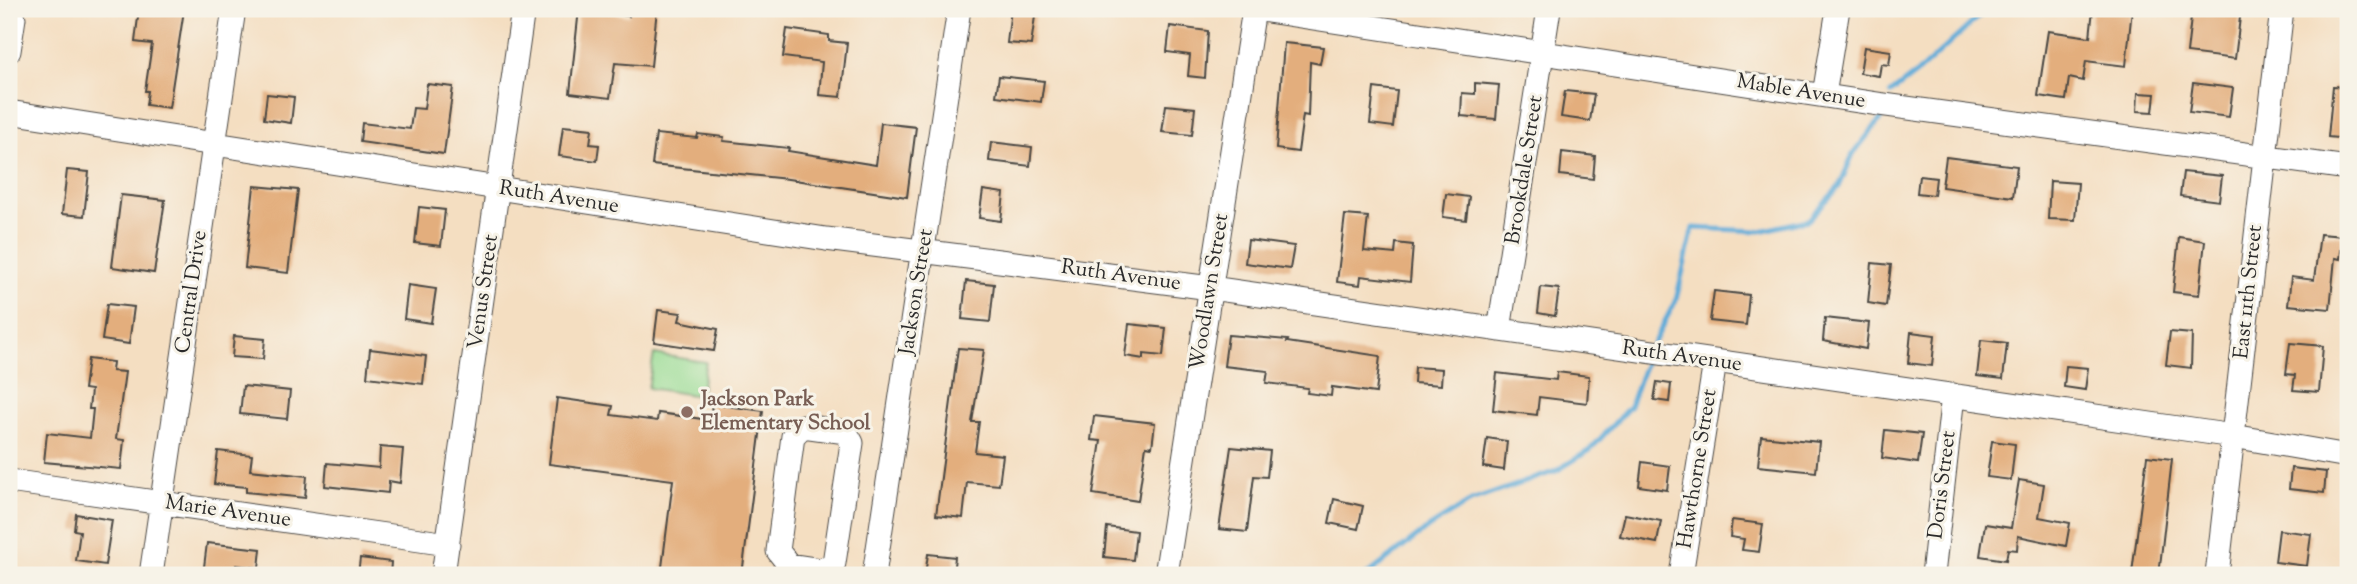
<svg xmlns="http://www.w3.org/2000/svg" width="2357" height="584" font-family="'Sorts Mill Goudy',serif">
	<rect width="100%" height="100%" fill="#f7f3e8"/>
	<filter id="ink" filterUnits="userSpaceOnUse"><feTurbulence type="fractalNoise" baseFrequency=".0143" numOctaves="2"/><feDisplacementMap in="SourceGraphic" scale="14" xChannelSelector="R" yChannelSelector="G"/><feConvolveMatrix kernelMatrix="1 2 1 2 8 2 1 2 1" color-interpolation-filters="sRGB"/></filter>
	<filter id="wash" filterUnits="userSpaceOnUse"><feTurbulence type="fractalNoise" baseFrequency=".00686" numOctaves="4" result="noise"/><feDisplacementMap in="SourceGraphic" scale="28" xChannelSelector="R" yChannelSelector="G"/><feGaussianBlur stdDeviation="1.57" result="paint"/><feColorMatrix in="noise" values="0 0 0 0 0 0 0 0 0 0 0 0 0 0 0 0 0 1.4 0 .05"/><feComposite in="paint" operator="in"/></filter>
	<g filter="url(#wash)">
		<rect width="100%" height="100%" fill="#f4dec1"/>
		<path fill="#99dc94" stroke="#628460" stroke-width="2" d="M654 354 706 362 700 396 648 388Z"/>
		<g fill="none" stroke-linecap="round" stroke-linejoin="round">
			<path stroke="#5fabd8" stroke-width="5" d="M1891 93 1922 69 1987 9
				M1652 346 1676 300 1693 228 1760 231 1808 220 1839 187 1853 154 1883 116
				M1367 575 1428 528 1471 501 1556 471 1590 450 1630 406 1647 358"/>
		</g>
		<g id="blocks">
			<path fill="#e3ae7d" d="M139 9 184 10 169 108 146 105 148 91H145L152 44 135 42Z
				M579 9 629 16 630 9H657L651 66 615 63 610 98 570 93Z
				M1011 9H1036L1031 45 1007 43Z
				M2093 9H2132L2126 66 2086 61 2083 81 2069 78 2066 100 2038 96 2048 31 2090 37Z
				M2192 9H2241L2235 59 2187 53Z
				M1170 26 1208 31 1205 78 1188 76 1190 55 1167 52Z
				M787 29 829 35V41L847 43 841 97 819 95 822 62 783 57Z
				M1284 43 1323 47 1320 64 1310 62 1308 116 1303 115 1298 152 1276 149Z
				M1864 47 1891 51 1889 65 1881 64 1879 76 1860 73Z
				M999 76 1044 81 1041 102 996 96Z
				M1475 83 1499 85 1496 119 1461 116 1462 93 1475 94Z
				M2193 83 2233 88 2229 117 2189 112Z
				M427 84 453 87 444 154 360 142 362 123 410 129 413 108 424 109Z
				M2333 86 2348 87V139L2328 137Z
				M1374 88 1397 91 1393 127 1370 124Z
				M1565 91 1594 94 1590 121 1561 117Z
				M2138 93 2155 94 2153 112 2137 111Z
				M267 94 294 97 291 123 264 119Z
				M1166 105 1195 108 1192 135 1162 132Z
				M881 123 916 127 907 197 788 179 652 165 656 134 697 138 698 134 724 137 723 141 789 148 788 151 876 165Z
				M563 126 592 129 590 144 599 145 597 161 559 156Z
				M991 142 1032 147 1030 166 989 161Z
				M1562 152 1595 156 1593 179 1560 175Z
				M1946 157 2017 166 2013 197 1942 187Z
				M67 170 89 172 84 216 62 214Z
				M2183 172 2222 176 2219 201 2180 196Z
				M1919 176 1936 178 1934 195 1917 193Z
				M2050 181 2078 183 2075 220 2048 219Z
				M254 186 298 190 288 273 245 268Z
				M983 190 1004 193 1001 221 979 218Z
				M1446 194 1469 197 1466 220 1443 217Z
				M121 195 165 200 154 273 112 267Z
				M419 207 445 210 441 246 415 243Z
				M1345 215 1368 217 1364 251 1395 254 1396 243 1413 245 1410 282 1361 276 1360 285 1337 282Z
				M2320 234 2343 236 2340 259 2335 258 2330 309 2288 305 2291 277 2314 280Z
				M2179 237 2205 241 2199 295 2173 292Z
				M1248 240 1294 246 1290 269 1245 263Z
				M1872 263 1891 265 1886 306 1868 303Z
				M966 281 994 284 990 322 962 319Z
				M408 285 436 289 431 323 404 319Z
				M1541 287 1559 289 1555 316 1538 313Z
				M1714 291 1749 295 1746 325 1710 321Z
				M107 304 134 307 129 344 102 340Z
				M658 310 681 313 679 321 718 329 714 351 654 342Z
				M1825 318 1869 323 1866 349 1823 341Z
				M1129 324 1166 328 1163 356 1144 354V359L1125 356Z
				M1911 332 1935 335 1932 366 1908 363Z
				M2170 332 2192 334 2191 368 2166 365Z
				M1228 335 1288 340 1287 342 1380 356 1376 393 1332 387 1331 396 1307 393 1308 388 1266 383 1268 371 1224 366Z
				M234 336 265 339 263 359 232 357Z
				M1981 340 2007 343 2003 379 1977 376Z
				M2290 343 2323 346 2319 392 2293 390 2295 375 2286 374Z
				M958 348 984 350 972 422H979L975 452 1003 455 999 485 967 482 963 518 936 515Z
				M370 349 426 356 423 384 367 377Z
				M88 359 113 362 112 371 125 372 116 439 124 440 121 469 44 462 47 433 90 438 93 409H89L91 390 84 389Z
				M2066 366 2088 368 2085 390 2064 387Z
				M1415 367 1442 369 1441 385 1414 383Z
				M1557 372 1589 376 1587 403 1539 397 1537 415 1493 410 1497 373 1556 380Z
				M1657 382 1671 384 1669 402 1654 400Z
				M243 386 290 391 287 419 240 414Z
				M557 398 613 406 611 415 657 421 658 413 710 420 712 404 763 411 742 575H661L673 480 549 464Z
				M1094 416 1155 423 1152 447 1146 446 1138 501 1093 494 1101 441 1091 440Z
				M1885 430 1922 434 1918 463 1882 458Z
				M1761 436 1819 442 1816 472 1758 466Z
				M1487 438 1507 441 1504 470 1483 467Z
				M1992 441 2015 444 2011 480 1987 477Z
				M380 447 403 449 400 483 389 481 388 493 325 486 327 463 379 468Z
				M1231 447 1270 451 1267 477 1254 476 1247 532 1219 529Z
				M218 451 252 455 250 470 307 476 305 498 246 492V487L214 484Z
				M2147 456 2172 459 2159 575 2132 573Z
				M1642 462 1670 466 1667 490 1639 486Z
				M2291 468 2326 472 2324 493 2289 489Z
				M2019 480 2044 484 2039 517 2070 523 2066 546 2018 536 2017 550 2008 549 2006 560 1980 556 1985 524 2011 528Z
				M1334 499 1363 506 1358 529 1329 523Z
				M76 514 112 520 105 565 76 561 80 531 74 530Z
				M1625 514 1661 521 1657 543 1620 536Z
				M1732 520 1763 524 1759 552 1742 550 1744 539 1730 537Z
				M1107 527 1136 531 1133 560 1104 557Z
				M2279 530 2311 534 2307 566 2275 562Z
				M207 543 261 549 259 568 236 565 234 575H203Z
				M928 554 955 557 953 575H925Z
				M360 558 391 562 390 575H358Z"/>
		</g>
	</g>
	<g filter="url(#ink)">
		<use href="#blocks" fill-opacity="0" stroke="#494642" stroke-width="2"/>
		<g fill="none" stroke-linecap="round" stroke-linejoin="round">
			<defs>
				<path id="minor" d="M1254 9 1878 104 2348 168
					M9 51 14 18
					M1824 95 1838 9
					M9 112 826 239 1211 288 2233 436 2348 456
					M1499 330 1549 9
					M803 426 846 432 852 443 834 563 822 570 789 565 778 551 793 436Z
					M9 481 448 544
					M151 575 234 9
					M443 575 523 9
					M874 575 959 9
					M1166 575 1254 9
					M1681 575 1715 362
					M1933 575 1953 395
					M2217 575 2282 9"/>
			</defs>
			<use href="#minor" stroke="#494642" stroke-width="25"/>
			<use href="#minor" stroke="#fff" stroke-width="23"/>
		</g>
	</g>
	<circle fill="#8d6e63" stroke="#f7f3e8" stroke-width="2.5" cx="687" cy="412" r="7"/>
	<g text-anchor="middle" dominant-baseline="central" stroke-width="6" stroke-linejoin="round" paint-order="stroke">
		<g font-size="21" fill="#2b2b2b" stroke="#f7f3e8">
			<text transform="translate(1801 92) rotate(9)">Mable Avenue</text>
			<text transform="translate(1525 170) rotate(-81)">Brookdale Street</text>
			<text transform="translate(559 198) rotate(9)">Ruth Avenue</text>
			<text transform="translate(1121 276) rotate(8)">Ruth Avenue</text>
			<text transform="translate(192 292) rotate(-82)">Central Drive</text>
			<text transform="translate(484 292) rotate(-82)">Venus Street</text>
			<text transform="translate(917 292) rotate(-81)">Jackson Street</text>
			<text transform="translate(1210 292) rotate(-81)">Woodlawn Street</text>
			<text transform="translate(2249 292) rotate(-84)">East 11th Street</text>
			<text transform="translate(1682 357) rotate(8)">Ruth Avenue</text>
			<text transform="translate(1698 469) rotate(-81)">Hawthorne Street</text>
			<text transform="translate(1943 485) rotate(-83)">Doris Street</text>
			<text transform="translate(228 512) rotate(8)">Marie Avenue</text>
		</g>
		<g font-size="21" font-weight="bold" fill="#785e54" stroke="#f7f3e8" text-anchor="start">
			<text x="701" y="400">Jackson Park<tspan x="701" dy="24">Elementary School</tspan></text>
		</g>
	</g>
	<rect width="2357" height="584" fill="none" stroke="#f7f3e8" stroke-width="35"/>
</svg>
